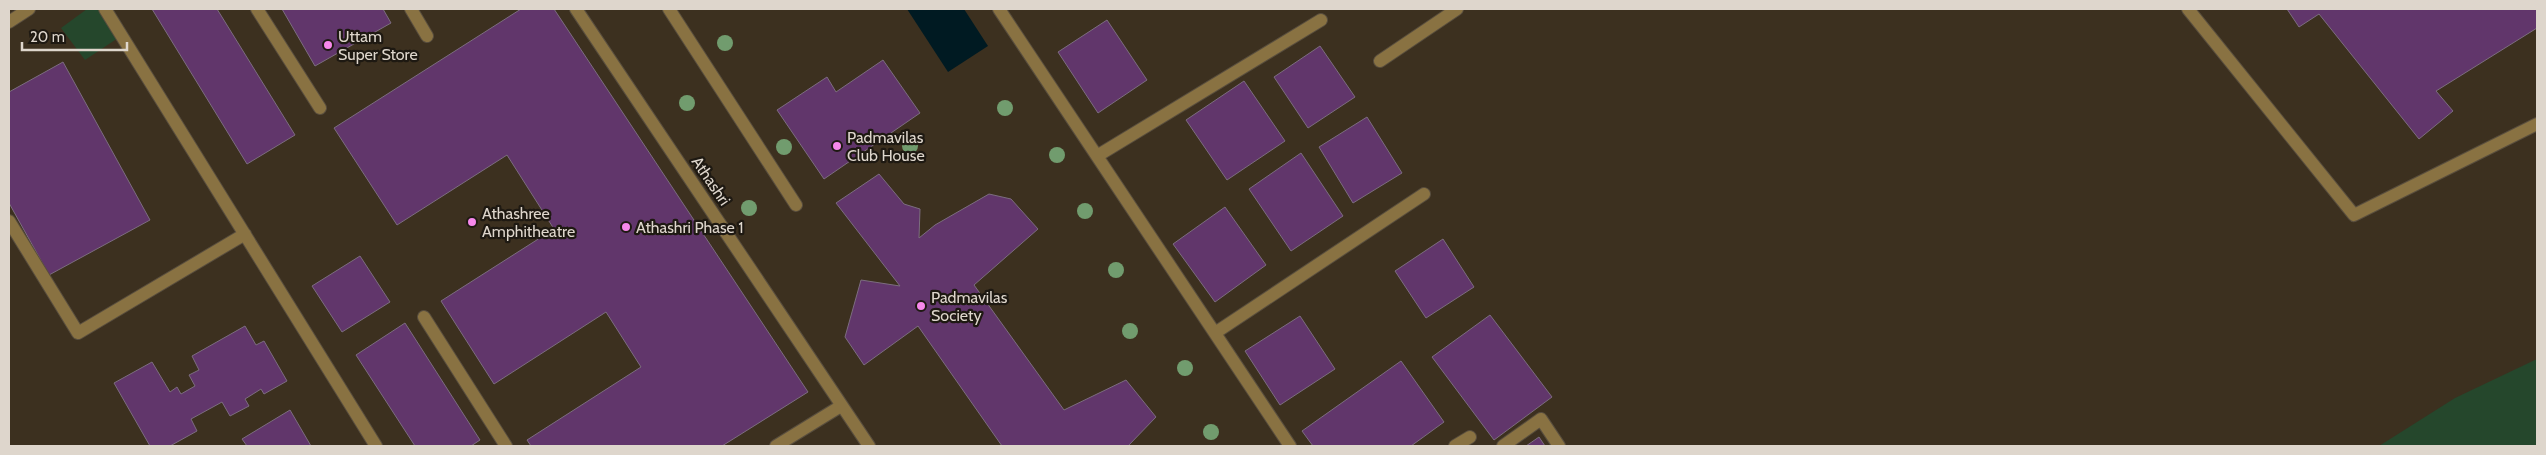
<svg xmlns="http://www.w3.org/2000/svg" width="2546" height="455" font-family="Cabin,sans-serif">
	<rect width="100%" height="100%" fill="#3c301f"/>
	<path fill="#25472c" d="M87 9H100L118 38 85 60 61 28Z
		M2537 359V446H2379L2455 398Z"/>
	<path fill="#001a22" d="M907 9H964L988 46 948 72Z"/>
	<path fill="#61366b" stroke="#7c6d7f" d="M152 9H217L295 135 247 164Z
		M282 9H383L391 23 315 66Z
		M521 9H554L808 392 722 446H531L527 440 641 367 606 312 494 384 441 301 554 229 507 155 397 225 334 128Z
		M2287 9H2537V28L2436 91 2453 111 2419 139 2319 14 2299 27Z
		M1107 20 1147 80 1098 113 1058 52Z
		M1320 46 1355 97 1308 128 1274 77Z
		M883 60 920 113 824 179 777 110 827 77 836 92Z
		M63 62 150 220 49 275 9 203V92Z
		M1244 81 1285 141 1227 180 1186 120Z
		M1367 117 1402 173 1353 203 1319 147Z
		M1301 153 1343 216 1291 251 1249 189Z
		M879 174 904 204 920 209 919 238 935 225 989 194 1011 199 1038 229 974 285 1064 410 1126 380 1156 417 1128 446H1002L918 326 864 365 845 337 861 280 900 286 836 203Z
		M1225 207 1266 265 1215 302 1173 244Z
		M1443 239 1474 287 1426 318 1395 271Z
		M360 256 390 302 342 332 312 286Z
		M1490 315 1552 397 1494 440 1432 357Z
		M1300 316 1335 369 1280 405 1245 351Z
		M405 323 480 440 471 446H415L356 355Z
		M245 326 256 345 264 341 287 381 264 394 261 389 245 399 249 406 230 416 222 402 191 419 197 431 170 446H150L114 383 152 362 170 392 177 387 181 394 195 386 189 375 199 370 192 356Z
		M1401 361 1444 422 1411 446H1313L1302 431Z
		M290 410 311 446H247L242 439Z
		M1539 437 1545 446H1526Z"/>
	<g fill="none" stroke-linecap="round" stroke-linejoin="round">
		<defs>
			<path id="minor" d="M105 9 376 446
				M257 9 320 108
				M411 9 427 36
				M576 9 869 446
				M669 9 796 205
				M999 9 1290 446
				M2188 9 2354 215 2537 124
				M9 22 29 9
				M1380 61 1457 9
				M1097 156 1321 20
				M9 221 78 333 245 234
				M424 317 506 446
				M1215 333 1424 194
				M776 446 841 406
				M1455 446 1470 437
				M1503 446 1541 419 1559 446"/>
		</defs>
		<use href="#minor" stroke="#594e3e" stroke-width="14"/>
		<use href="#minor" stroke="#897242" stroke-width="12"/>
	</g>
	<g fill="#719c6e">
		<circle cx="725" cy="43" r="8"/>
		<circle cx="687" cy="103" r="8"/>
		<circle cx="1005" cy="108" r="8"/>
		<circle cx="910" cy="146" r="8"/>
		<circle cx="784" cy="147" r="8"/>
		<circle cx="1057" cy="155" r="8"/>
		<circle cx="749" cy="208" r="8"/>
		<circle cx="1085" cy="211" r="8"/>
		<circle cx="1116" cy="270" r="8"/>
		<circle cx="1130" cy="331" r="8"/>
		<circle cx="1185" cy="368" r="8"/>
		<circle cx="1211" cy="432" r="8"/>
	</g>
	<g fill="#f788eb" stroke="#1e1912" stroke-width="2">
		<circle cx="328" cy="45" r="5"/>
		<circle cx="837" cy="146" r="5"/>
		<circle cx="472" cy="222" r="5"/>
		<circle cx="626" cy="227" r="5"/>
		<circle cx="921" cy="306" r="5"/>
	</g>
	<g text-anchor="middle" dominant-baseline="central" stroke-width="4.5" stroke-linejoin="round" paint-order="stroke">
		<g font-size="16" fill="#ded6cc" stroke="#1e1912" text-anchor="start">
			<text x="338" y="36">Uttam<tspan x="338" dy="18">Super Store</tspan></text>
			<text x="847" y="137">Padmavilas<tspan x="847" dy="18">Club House</tspan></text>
			<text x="482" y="213">Athashree<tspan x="482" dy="18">Amphitheatre</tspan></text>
			<text x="636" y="227">Athashri Phase 1</text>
			<text x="931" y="297">Padmavilas<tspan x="931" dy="18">Society</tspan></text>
		</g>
		<g font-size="16" fill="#ded6cc" stroke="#1e1912">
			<text transform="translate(711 181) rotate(56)">Athashri</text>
		</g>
	</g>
	<rect width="2546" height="455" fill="none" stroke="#ded6cc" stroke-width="20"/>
	<path d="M22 42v8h105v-8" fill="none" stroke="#ded6cc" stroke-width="2.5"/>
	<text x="30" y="42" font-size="15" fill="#ded6cc" stroke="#1e1912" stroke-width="4" paint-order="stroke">20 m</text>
</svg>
